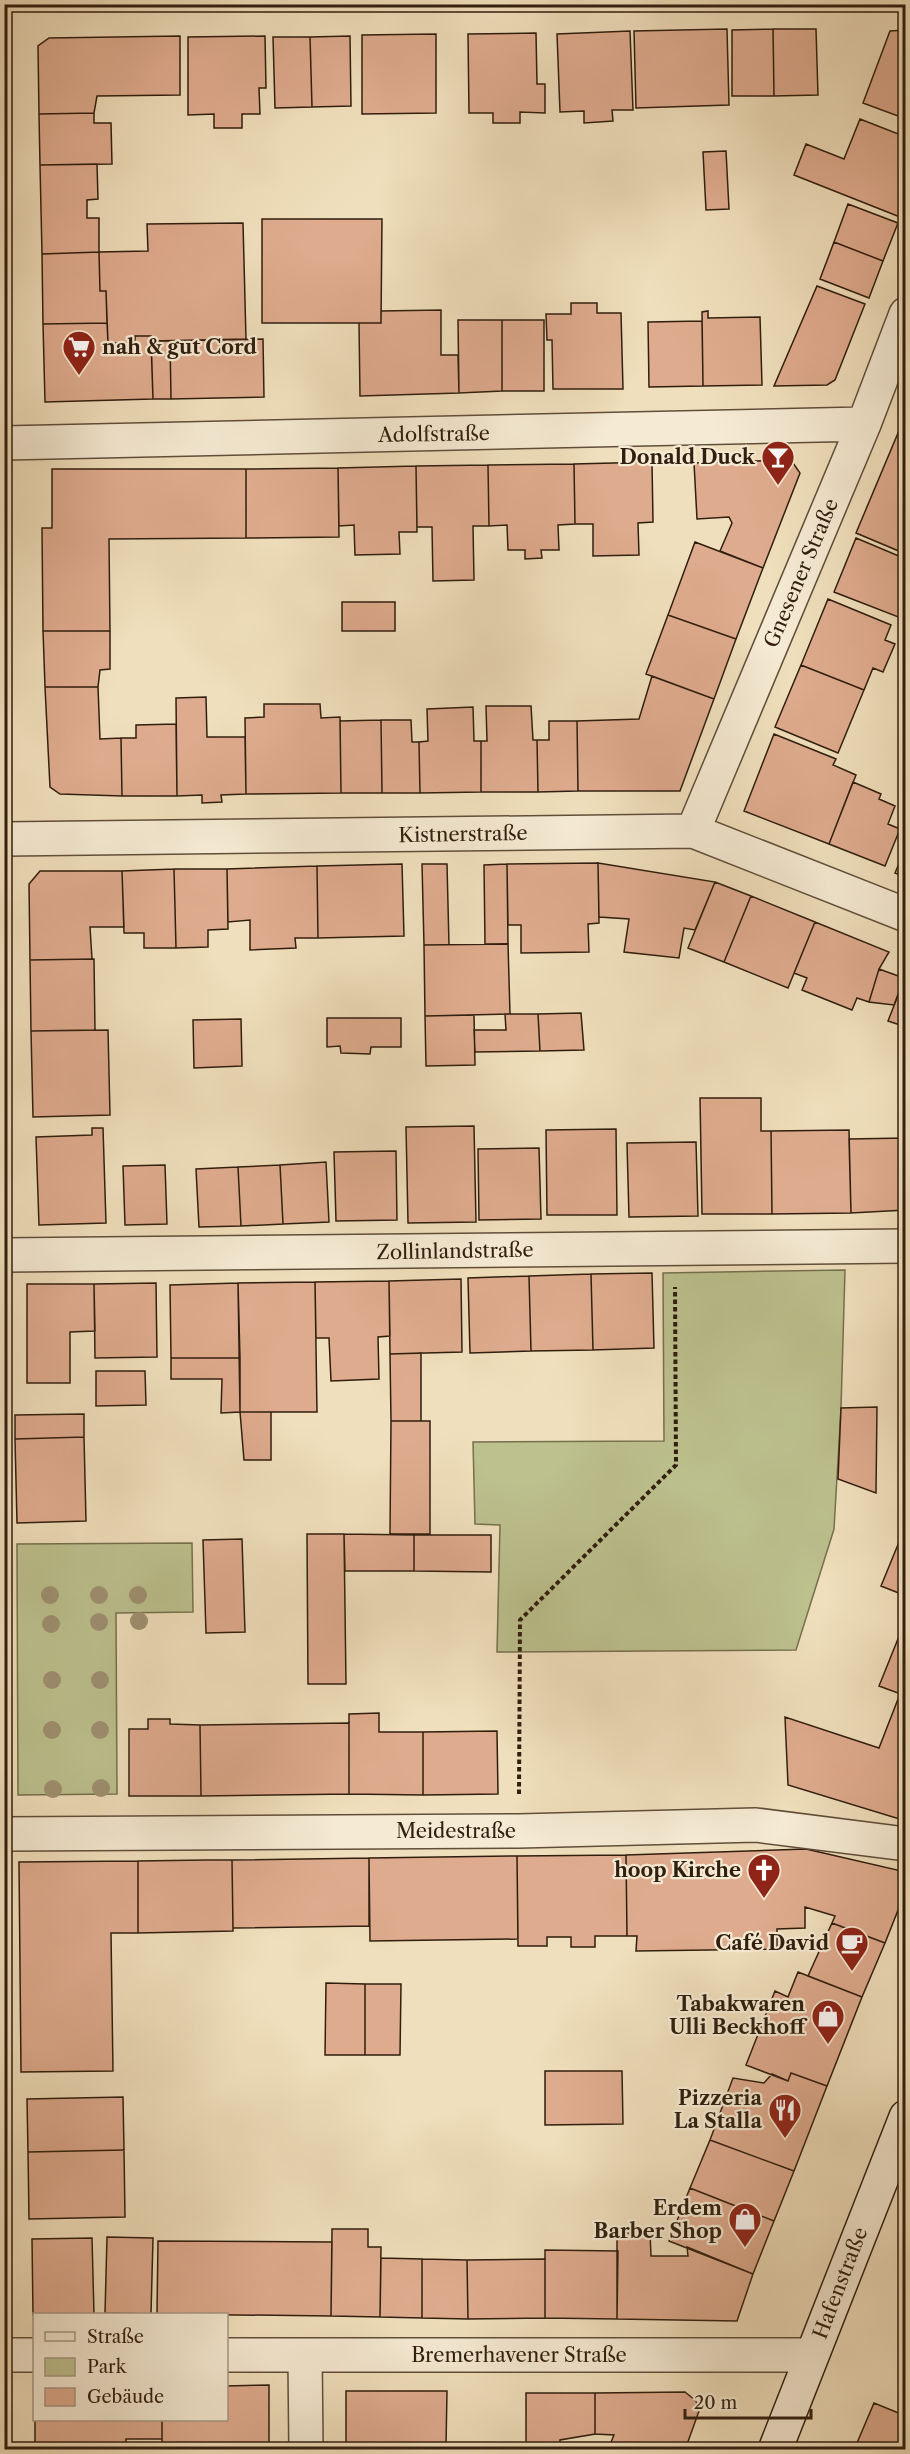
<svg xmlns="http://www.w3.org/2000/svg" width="910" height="2454" font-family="'Libre Caslon Text',serif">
	<rect width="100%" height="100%" fill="#f0dfbc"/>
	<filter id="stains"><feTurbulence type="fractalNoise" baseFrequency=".00333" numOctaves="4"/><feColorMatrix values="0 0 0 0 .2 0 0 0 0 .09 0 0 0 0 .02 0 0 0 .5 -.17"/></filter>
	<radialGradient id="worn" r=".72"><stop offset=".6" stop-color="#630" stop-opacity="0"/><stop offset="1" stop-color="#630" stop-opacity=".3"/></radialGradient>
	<path fill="#bcc18e" stroke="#76704e" stroke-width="1.5" d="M845 1270 841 1408 834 1529 796 1650 497 1652 500 1525 475 1524 473 1442 664 1441 663 1273Z
		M192 1543 193 1612 116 1613 117 1794 18 1795 17 1544Z"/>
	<path fill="#dfab8e" stroke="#301e0e" stroke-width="1.5" d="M727 29 729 105 636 108 634 31Z
		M773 29 774 96H732V30Z
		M773 29H816L818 95 774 96Z
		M906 30V119L863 103 890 31Z
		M630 31 633 110H612L613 121 584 123V111L560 112 557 34Z
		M536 33 537 84H545V113L520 112V123H493V113H469L468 34Z
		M436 34V113L362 114V35Z
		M180 36V95L97 96 94 113 39 114 38 46 49 38Z
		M265 36 266 88H259L260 114H242V128H214V114L188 115V37Z
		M350 36 351 106 312 107 310 37Z
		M273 37H310L312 107 275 108Z
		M94 113V123H111L112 164 40 165 39 114Z
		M860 119 906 137V204L900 217 794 175 806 144 844 159Z
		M726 151 729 209 706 210 703 152Z
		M97 164 98 199 87 200V218H99V252L42 254 40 165Z
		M848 204 898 223 883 261 834 242Z
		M262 219H382L381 323H262Z
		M243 223 246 339 151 341V336H135V343H108L106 291H100L99 252 148 251 147 224Z
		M834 242 883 261 869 298 820 279Z
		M99 252 100 291H106L107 323 43 324 42 254Z
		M817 286 865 304 835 380 827 385 774 386Z
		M571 303H597V313H621L623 389H553L552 340H547L546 314H571Z
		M441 310V355H458L459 393 360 396 359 323H381V311Z
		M708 311V318L760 317 762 385 703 386 702 312Z
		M458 320H502V391L459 393Z
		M502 320H544V391H502Z
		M702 321 703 386 649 387 648 322Z
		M107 323 108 343H135V336H151L153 399 45 402 43 324Z
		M263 339 264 397 171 399 170 341Z
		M151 341H170L171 399H153Z
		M906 414V554L856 533Z
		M791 460 800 473 763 568 720 551 732 523 729 517 697 519 694 463Z
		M652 462 653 522 638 523 639 555 593 556V524H575L574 464Z
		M574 464 575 524 558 525 559 550H541L542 558 525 559V550H508L507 525 489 526 488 465Z
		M488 465 489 526H473L474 580 433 581 432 527H417L416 466Z
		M416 466 417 532H399L400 554 355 555 354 525 339 526 338 468Z
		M338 468 339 537 246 538V469Z
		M52 469H246V538L109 539 110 631H43L42 528H52Z
		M856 538 906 559V620L834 592Z
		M695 542 763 568 736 639 668 615Z
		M828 599 891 625 885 640 895 644 883 672 873 668 864 690 801 665Z
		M342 602H395V631H342Z
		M668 615 736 639 714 699 646 674Z
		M43 631H110V669L100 670 98 687H45Z
		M801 665 864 690 838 753 775 727Z
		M652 676 714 699 680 791H578L577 721 639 719Z
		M45 687H98L100 739 121 738 122 796 60 794 50 787Z
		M206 697 207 737H245L246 794 221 795 222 802 202 803V795L177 796 176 698Z
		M264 704H320L321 718 340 717 341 793 246 794 245 718 264 717Z
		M486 706H531L533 740H537L538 792H481V741H487Z
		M473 707 474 741H481V792L420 793 419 742 428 741 427 709Z
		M381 720H411L412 742H419L420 793H382Z
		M381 720 382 793H341L340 721Z
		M549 721H577L578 791 538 792 537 740H549Z
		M176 724 177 796H122L121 738H136V725Z
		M774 734 836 759 833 765 856 775 829 844 744 811Z
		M853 782 881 794 879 799 895 806 888 824 900 829 885 866 829 844Z
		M906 847V877L895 873Z
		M598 863 715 882 695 930 684 928 679 958 624 952 629 919 599 917Z
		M598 863 599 923 588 924 589 952 521 953V925H508L507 864Z
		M402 864 404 936 318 938 317 866Z
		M422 864H447L449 945H424Z
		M507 864 508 944H485L484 865Z
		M317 866 318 938H295L296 948 250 950V920L228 922 227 869Z
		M174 869H227L228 929 208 930V947L176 948Z
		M174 869 176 948H144V933H124L122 871Z
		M40 871H122L124 927H90L92 959 30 960 29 884Z
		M715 882 751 896 724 962 688 948Z
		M751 896 815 922 788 988 724 962Z
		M815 922 889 952 879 969 869 1002 857 998 852 1010 802 990 807 978 794 973Z
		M508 944 510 1014 425 1016 424 945Z
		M94 959 95 1030 31 1031 30 960Z
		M879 969 904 978 894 1005 869 1002Z
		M906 975V1027L888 1021Z
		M581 1013 584 1050 540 1051 538 1014Z
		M505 1014H538L540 1051 475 1052 474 1030H506Z
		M474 1015 475 1065 426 1066 425 1016Z
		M327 1018H401V1047H371L370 1054 341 1053 340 1046 327 1047Z
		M241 1019 242 1066 194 1068 193 1020Z
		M108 1030 110 1115 33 1117 31 1031Z
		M700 1098H761V1131H771L772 1214H702Z
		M474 1126 476 1222 408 1223 406 1127Z
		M92 1128H103L106 1223 39 1225 36 1137 92 1135Z
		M616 1129 617 1215H547L546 1130Z
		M849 1130 851 1213 772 1214 771 1131Z
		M906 1138V1210L851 1213 849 1139Z
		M696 1142 698 1216 629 1217 627 1143Z
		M539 1148 541 1219 479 1220 478 1149Z
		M396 1151 397 1220 336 1221 334 1152Z
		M326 1162 329 1222 283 1224 280 1165Z
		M165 1165 167 1224 125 1225 123 1166Z
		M280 1165 283 1224 241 1226 238 1167Z
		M238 1167 241 1226 199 1227 196 1169Z
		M652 1273 654 1348 593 1350 591 1274Z
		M591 1274 593 1350 531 1351 529 1276Z
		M529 1276 531 1351 470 1353 468 1278Z
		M461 1279 462 1352 390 1354 389 1281Z
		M389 1281 390 1336 378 1337 379 1379 331 1381 329 1338H316L315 1282Z
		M315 1282 317 1412H240L238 1283Z
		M156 1283 157 1357 95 1358 94 1284Z
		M238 1283 240 1358H171L170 1285Z
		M27 1284H94L95 1331 70 1332V1383H27Z
		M421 1353V1421H391L390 1354Z
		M171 1358H240V1412L221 1413 222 1379H171Z
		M96 1371H145L146 1405 96 1406Z
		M877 1407 876 1493 838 1479 841 1408Z
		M240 1412H271V1460H244Z
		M84 1414V1437L15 1439V1415Z
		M391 1421H430V1534H390Z
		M84 1437 86 1521 17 1523 15 1439Z
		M906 1525V1596L881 1586Z
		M307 1534H344L346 1684H308Z
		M344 1534 414 1535V1571H345Z
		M414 1535H491V1572L414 1571Z
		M242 1539 245 1632 206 1633 203 1540Z
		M906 1619V1696L879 1686Z
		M900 1694 906 1696V1821L788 1785 785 1717 879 1748Z
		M379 1713V1732H423V1795L349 1794V1714Z
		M148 1719H170V1724L200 1725 201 1796H129V1729H148Z
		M349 1723V1794L201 1796 200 1725Z
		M497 1731 498 1794 423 1795V1732Z
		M806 1849 906 1872V1890L885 1943 832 1923 835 1916 805 1907V1928L777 1929V1949L636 1951 637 1936H627L626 1855Z
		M626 1855 627 1936H595V1947H571V1937H547V1946H518L517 1856Z
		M517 1856 518 1939 370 1941 369 1858Z
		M369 1858V1926L233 1928 232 1860Z
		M206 1860H232L233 1931 138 1933V1861Z
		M138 1861V1933H111L113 2071 21 2072 19 1862Z
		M832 1923 885 1943 862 1997 808 1976Z
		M798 1972 862 1997 827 2086 791 2073 788 2081 746 2065 775 1991 788 1997Z
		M326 1983 365 1984V2055H325Z
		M365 1984H401L400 2055H365Z
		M545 2071H622L623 2124 545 2125Z
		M791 2073 827 2086 794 2171 710 2140 733 2078 764 2083 772 2074 788 2081Z
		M123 2097 124 2150 28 2152 27 2099Z
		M710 2140 794 2171 774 2221 690 2188Z
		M124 2150 125 2217 29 2219 28 2152Z
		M690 2188 774 2221 753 2274 669 2241Z
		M332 2229H368V2247H381L380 2317 331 2316Z
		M617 2233H650L651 2256H688L687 2247 753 2274 737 2321 617 2319Z
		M107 2237 153 2238 151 2314 105 2313Z
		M92 2238 94 2314 33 2315 32 2239Z
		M158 2241 332 2242 331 2316 157 2314Z
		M545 2250 618 2251 617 2319 545 2318Z
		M381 2258 422 2259V2318L380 2317Z
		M422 2259 467 2260 468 2319 422 2318Z
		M545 2259V2318L468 2319 467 2260Z
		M269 2385V2450H207V2444H162V2420H226V2386Z
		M346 2391H447L446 2446H403V2450H346Z
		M685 2392 696 2401 699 2411 685 2450H616L609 2447 614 2435 595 2434V2393Z
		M526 2393H595V2434L560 2440V2450H526Z
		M874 2403 906 2416V2450H854Z
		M35 2420H162V2439H126V2450H110V2444H90V2450H35Z"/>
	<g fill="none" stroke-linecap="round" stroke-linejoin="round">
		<defs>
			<path id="minor" d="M4 443 864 424
				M693 831 864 424 906 314
				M4 839 693 831 906 915
				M4 1255 906 1246
				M4 1834 519 1831 756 1825 906 1844
				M4 2355H34
				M226 2355H812
				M305 2355 306 2450"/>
			<path id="secondary" d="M775 2450 906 2117"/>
		</defs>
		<use href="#minor" stroke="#604e3a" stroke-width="36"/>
		<use href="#secondary" stroke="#301e0e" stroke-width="36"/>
		<path stroke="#301e0e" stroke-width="4" stroke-dasharray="4.5 3" stroke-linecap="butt" d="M519 1794 520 1620 676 1465 675 1287"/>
		<use href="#minor" stroke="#f5ead3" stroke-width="33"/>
		<use href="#secondary" stroke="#f5ead3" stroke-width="33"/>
	</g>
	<g fill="#9e9071">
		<circle cx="50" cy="1595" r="9"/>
		<circle cx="99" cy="1595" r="9"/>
		<circle cx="138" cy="1595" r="9"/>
		<circle cx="139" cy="1621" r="9"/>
		<circle cx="99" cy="1622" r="9"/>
		<circle cx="51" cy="1624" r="9"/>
		<circle cx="52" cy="1680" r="9"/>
		<circle cx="100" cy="1680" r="9"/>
		<circle cx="52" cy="1730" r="9"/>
		<circle cx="100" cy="1730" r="9"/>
		<circle cx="101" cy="1788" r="9"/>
		<circle cx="53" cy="1789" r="9"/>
	</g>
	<defs>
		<symbol id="supermarket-pin" viewBox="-11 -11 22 30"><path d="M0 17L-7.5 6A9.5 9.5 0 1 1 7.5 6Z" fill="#8f2418" stroke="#f5ead3"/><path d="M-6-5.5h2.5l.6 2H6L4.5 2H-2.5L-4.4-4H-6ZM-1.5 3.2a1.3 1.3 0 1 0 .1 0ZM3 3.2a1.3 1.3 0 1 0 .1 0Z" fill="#fff"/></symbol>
		<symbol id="bar-pin" viewBox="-11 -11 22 30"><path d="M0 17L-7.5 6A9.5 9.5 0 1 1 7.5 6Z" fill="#8f2418" stroke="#f5ead3"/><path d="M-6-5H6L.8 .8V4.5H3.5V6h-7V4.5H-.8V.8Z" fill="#fff"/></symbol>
		<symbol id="church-pin" viewBox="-11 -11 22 30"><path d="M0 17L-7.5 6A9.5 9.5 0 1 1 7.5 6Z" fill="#8f2418" stroke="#f5ead3"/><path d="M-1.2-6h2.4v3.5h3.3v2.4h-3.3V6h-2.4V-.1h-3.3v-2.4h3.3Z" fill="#fff"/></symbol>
		<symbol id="cafe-pin" viewBox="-11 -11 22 30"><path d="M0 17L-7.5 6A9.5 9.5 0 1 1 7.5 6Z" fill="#8f2418" stroke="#f5ead3"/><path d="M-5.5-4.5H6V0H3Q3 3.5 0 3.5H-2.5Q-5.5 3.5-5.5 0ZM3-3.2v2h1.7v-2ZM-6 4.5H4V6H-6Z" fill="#fff"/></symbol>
		<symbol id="shop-pin" viewBox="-11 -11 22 30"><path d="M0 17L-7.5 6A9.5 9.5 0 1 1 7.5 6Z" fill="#8f2418" stroke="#f5ead3"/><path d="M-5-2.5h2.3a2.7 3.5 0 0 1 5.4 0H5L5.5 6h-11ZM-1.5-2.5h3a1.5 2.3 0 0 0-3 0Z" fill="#fff"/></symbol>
		<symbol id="restaurant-pin" viewBox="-11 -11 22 30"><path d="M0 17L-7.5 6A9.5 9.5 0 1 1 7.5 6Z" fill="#8f2418" stroke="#f5ead3"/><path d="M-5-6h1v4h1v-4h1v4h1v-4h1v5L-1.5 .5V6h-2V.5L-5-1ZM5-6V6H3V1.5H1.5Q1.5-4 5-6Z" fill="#fff"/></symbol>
	</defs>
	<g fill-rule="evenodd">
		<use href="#supermarket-pin" x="60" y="328" width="38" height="52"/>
		<use href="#bar-pin" x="759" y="438" width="38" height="52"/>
		<use href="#church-pin" x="745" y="1851" width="38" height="52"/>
		<use href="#cafe-pin" x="833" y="1924" width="38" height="52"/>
		<use href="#shop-pin" x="809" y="1997" width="38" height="52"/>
		<use href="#restaurant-pin" x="766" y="2091" width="38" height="52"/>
		<use href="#shop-pin" x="726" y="2200" width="38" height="52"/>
	</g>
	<g text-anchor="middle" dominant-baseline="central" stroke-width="4.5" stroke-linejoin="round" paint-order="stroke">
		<g font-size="20" font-weight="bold" fill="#301e0e" stroke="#f5ead3" text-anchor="end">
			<text x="102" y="347" text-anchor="start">nah &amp; gut Cord</text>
			<text x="755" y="457">Donald Duck</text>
			<text x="741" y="1870">hoop Kirche</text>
			<text x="829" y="1943">Café David</text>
			<text x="805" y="2004">Tabakwaren<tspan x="805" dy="23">Ulli Beckhoff</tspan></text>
			<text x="762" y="2098">Pizzeria<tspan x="762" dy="23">La Stalla</tspan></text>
			<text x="722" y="2208">Erdem<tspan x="722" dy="23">Barber Shop</tspan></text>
		</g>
		<g font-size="20" fill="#301e0e" stroke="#f5ead3">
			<text transform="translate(434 434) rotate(-1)">Adolfstraße</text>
			<text transform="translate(801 573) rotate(-67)">Gnesener Straße</text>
			<text transform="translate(463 834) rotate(-1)">Kistnerstraße</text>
			<text transform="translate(455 1251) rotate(-1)">Zollinlandstraße</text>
			<text x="456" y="1831">Meidestraße</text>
			<text transform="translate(840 2283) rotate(-69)">Hafenstraße</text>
			<text x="519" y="2355">Bremerhavener Straße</text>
		</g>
	</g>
	<rect width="910" height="2454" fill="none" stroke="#f0dfbc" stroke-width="24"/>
	<rect x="6" y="6" width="898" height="2442" fill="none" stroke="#301e0e" stroke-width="3"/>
	<rect x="12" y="12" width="886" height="2430" fill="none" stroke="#301e0e" stroke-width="1.5"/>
	<rect x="33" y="2313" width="195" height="108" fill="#f5ead3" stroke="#a69884" stroke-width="1.5"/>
	<rect x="45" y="2332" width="30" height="9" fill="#f5ead3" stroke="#a69884" stroke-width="1.5"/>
	<text x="87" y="2343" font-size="18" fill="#301e0e">Straße</text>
	<rect x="45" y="2358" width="30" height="18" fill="#bcc18e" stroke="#a69884" stroke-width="1.5"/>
	<text x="87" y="2373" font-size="18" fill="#301e0e">Park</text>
	<rect x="45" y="2388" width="30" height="18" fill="#dfab8e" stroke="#a69884" stroke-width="1.5"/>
	<text x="87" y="2403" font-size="18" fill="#301e0e">Gebäude</text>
	<path d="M685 2409v9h126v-9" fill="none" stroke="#301e0e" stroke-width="3"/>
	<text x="694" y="2409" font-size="18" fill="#301e0e" stroke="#f5ead3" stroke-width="4.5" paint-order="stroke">20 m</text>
	<rect width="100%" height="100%" filter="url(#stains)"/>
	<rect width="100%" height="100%" fill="url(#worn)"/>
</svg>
